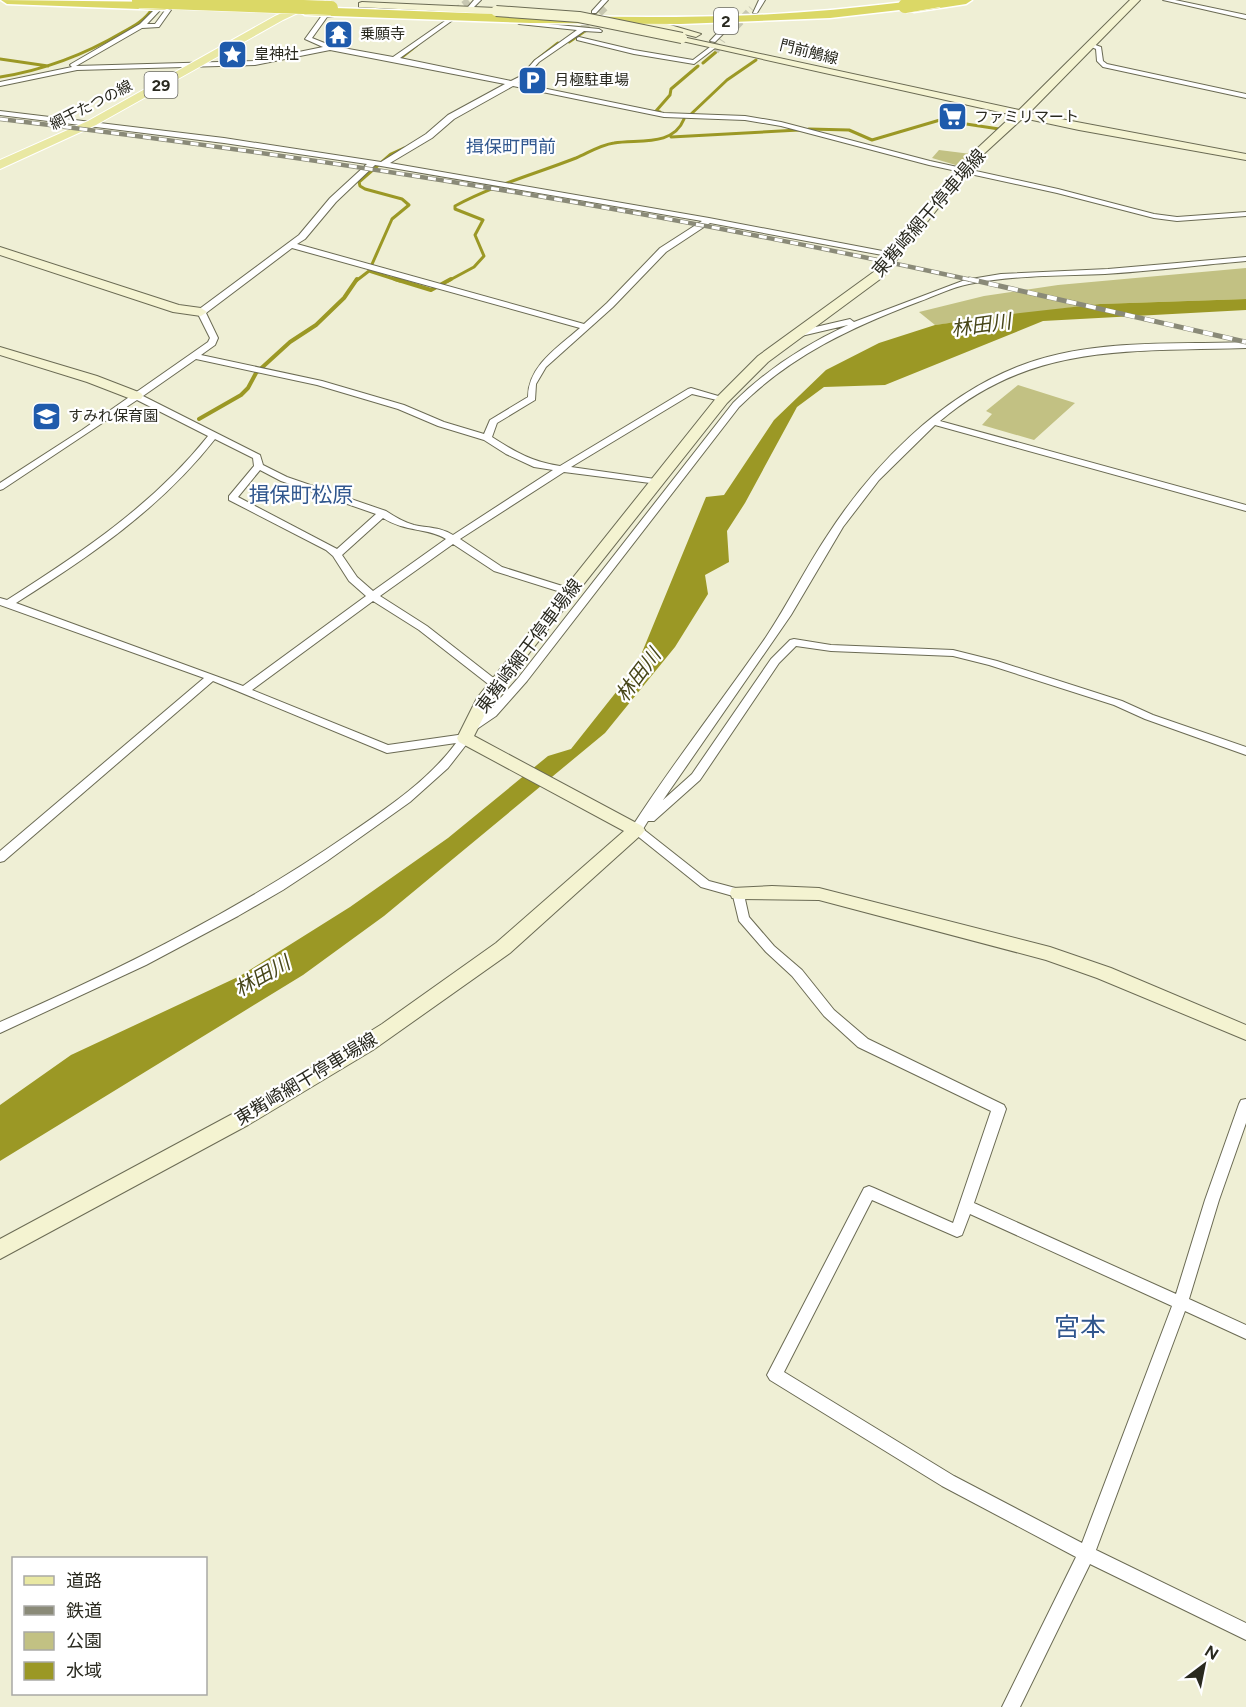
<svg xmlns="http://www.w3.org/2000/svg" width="1246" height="1707" font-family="Figtree,'Noto Sans JP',sans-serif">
	<rect width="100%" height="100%" fill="#efefd5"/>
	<path fill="#c2c183" d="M939 150 971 154 959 166 932 158Z
		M1246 268V299L1100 304 935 325 919 312 984 296 1058 285Z
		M1018 385 1075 403 1034 440 982 425 992 414 986 411Z"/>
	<path fill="#9b9825" d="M1246 299V310L1043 321 885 385 824 387 797 407 745 503 727 531 729 562 705 575 708 594 675 647 605 733 384 916 303 975 0 1161V1105L71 1055 240 976 350 907 448 838 548 756 571 749 636 667 706 497 724 495 774 420 826 370 879 343 935 325 1020 313 1100 304Z"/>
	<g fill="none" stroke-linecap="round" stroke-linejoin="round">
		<path stroke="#9b9825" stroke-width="3" d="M569 42 585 31
			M402 57 417 45
			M0 59 48 66
			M534 62 558 43
			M703 63 716 52
			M0 77C45 70 84 55 123 32 134 26 145 20 152 9
			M660 112 656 111 670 95 671 89 698 66
			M686 116H689L727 80 756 60
			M809 129 849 130 872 140 940 120 999 129
			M671 137 799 130
			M369 271 400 281
			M356 281 369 271 392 219 409 205 402 199 365 189 360 186 359 182 391 154 404 148
			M448 281 474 267 484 256 475 235 483 220 455 209V206C494 185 535 174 576 158 588 153 600 145 614 143 638 139 673 147 684 119"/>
		<path stroke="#9b9825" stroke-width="4" d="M395 279 431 290 451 279
			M199 419 241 395 248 388 256 373 290 342 316 325 344 298 357 279"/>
		<path stroke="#c7c7b1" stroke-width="8" stroke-dasharray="8 4" stroke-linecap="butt" d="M445 20 469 1
			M735 27 752 9
			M582 30 607 5
			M715 51 722 40"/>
		<defs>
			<path id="street" d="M474 0H481L473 8H469L468 7Z
				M602 0H608L596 13H592V11Z
				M759 0H765L757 13H753Z
				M1163 0H1175L1246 15V19Z
				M159 5 164 6 147 24H155L166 9 171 10 159 27 142 28 76 66 255 61 323 47 305 39 323 14 340 12 342 13V15L327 17 312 38 332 46 393 57 455 14 457 15V17L400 58 511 81 521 76 535 60 577 30 519 24 516 22 517 21 599 29 602 31 601 32 584 31 539 62 525 78 518 83 664 113 745 116 781 122 930 161 1058 189 1154 214 1177 217 1246 212V216L1177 221 1154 218 1057 193 929 165 781 126 745 120 664 117 513 86 454 119 432 138 390 163 709 218 893 253 897 255 893 257 710 223 666 252 613 307 546 367 536 384 535 400 497 423 492 437C515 452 533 462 560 466L688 389 691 388 725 398V402L692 394 571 467 655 479 660 482 658 484 564 472 460 539 502 567 572 589 573 591 572 593H564L494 571 453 544 380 596 427 626 500 683 501 685 500 687H492L419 630 373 601 252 690 388 745 465 734 469 735 471 738 469 741 448 768 410 802 327 861 283 890 238 916 146 965 0 1033V1022C121 969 239 910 349 834 387 808 428 781 456 743L387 753 213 681 4 861 0 862V851L204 678 0 605V598L7 600C81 553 153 505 208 436L137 400 3 489 0 490V483L82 430 208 342 210 338 197 312 198 310 299 235 330 198 367 164 224 143 0 115V111L224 138 381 162 426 134 448 115 505 84 330 50 255 65 77 70 0 86V82L72 67 70 65 71 64 140 24ZM375 165 702 221 660 248 607 303 584 324 297 244 305 239 336 202ZM292 248 580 328C558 347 528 366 528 397L490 420 484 434 444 422 404 405 322 381 201 355 215 345 218 338 206 313ZM196 359 317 385 398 409 438 426 484 440 506 454 534 467 553 470 453 535C441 527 427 528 414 525 404 522 395 517 386 511L287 477 263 465 260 455 143 396ZM215 439 253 458 254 466 229 496V500L326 550 333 556 349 581 366 596 243 686 16 603C90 556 160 509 215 439ZM260 470 281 481 376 514 337 549 238 497ZM383 518C405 532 429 528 446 539L373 591 357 577 342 555Z
				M733 26 736 28 735 29 727 30 715 42 710 41 723 27Z
				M579 37 634 50 693 60 710 47 715 48 694 64 634 54 577 40V38Z
				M1090 43 1101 47 1103 61 1107 64 1246 94V98L1103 67 1097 61 1096 49 1087 45Z
				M1246 257V261C1199 265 1152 271 1105 274 1060 276 1014 275 969 284 952 287 935 296 918 302 852 327 790 356 739 407L527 681 496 716 474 731 470 732 464 728 488 712 519 677 733 403C766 370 805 345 848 325L797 337 793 334 794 332 850 319 854 322 965 280 1001 274 1108 269Z
				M1246 342V348C1132 352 1033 342 940 421L1246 505V511L935 425 879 480 843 527 791 615 663 800 692 774 771 659 790 640 794 639 831 645 953 650 997 661 1122 701 1153 715 1246 747V755L1145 719 1114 705 989 665 953 656 831 651 796 646 779 663 700 780 654 821H648L643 829 709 881 743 890 749 917 774 946 802 970 834 1010 868 1039 1004 1105 1006 1109 974 1203 1176 1294 1205 1200 1239 1104 1241 1100 1246 1099V1123L1219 1200 1189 1299 1246 1325V1339L1185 1311 1096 1550 1246 1623V1640L1090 1564 1020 1707H1002L1076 1557 942 1486 770 1380 767 1375 864 1188 869 1186 874 1188 953 1223 991 1111 858 1047 824 1016 792 976 766 952 739 921 733 896 701 887 630 830C672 764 721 702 766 637 788 604 805 569 827 536 872 466 939 398 1017 367 1089 338 1171 345 1246 342ZM872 1200 957 1237 962 1235 970 1214 1172 1306 1082 1543 954 1476 784 1372Z"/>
			<path id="secondary" d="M1130 0H1140L1029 113 1246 154V160L1079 130 1023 118 975 162 883 277 768 362 727 403 492 700 474 736 642 826 645 830 642 834 510 953 373 1050 248 1125 0 1259V1239L273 1092 382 1024 496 943 624 831 459 742 457 738 477 698 717 397 758 356 875 271 967 158 1013 115 682 41 678 40V36L1019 110Z
				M362 2 496 8 501 11 496 14 359 7V3Z
				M660 22 701 34 696 37 660 28 620 30 615 27 620 24Z
				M0 247 179 305 201 308 207 312 201 316 173 312 0 255Z
				M0 347 97 376 141 393 143 396 141 399H131L87 382 0 355Z
				M772 886 819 888 1050 947 1111 968 1246 1025V1040L1097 978 1046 960 819 900 739 899 732 898 730 893 732 888Z"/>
			<path id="primary" d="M311 0H325L283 20 96 125 0 169V160L88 121 275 16Z"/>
			<path id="highway" d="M1 0 165 2 171 6 165 10 7 4Z
				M943 0H972L966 4 914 12 908 9 830 18 681 24 531 23 305 15 299 11 305 7C455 12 605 21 755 15 805 13 855 8 905 2L910 5Z"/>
		</defs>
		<use href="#street" stroke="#6b6b54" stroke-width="2"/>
		<use href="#secondary" stroke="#6b6b54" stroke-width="2"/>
		<use href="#primary" stroke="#fff" stroke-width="2"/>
		<use href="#highway" stroke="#fff" stroke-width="3"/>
		<use href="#street" fill="#fff" fill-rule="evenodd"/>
		<use href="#secondary" fill="#f4f3d1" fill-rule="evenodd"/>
		<use href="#primary" fill="#e9e8a3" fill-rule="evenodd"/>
		<use href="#highway" fill="#dbd866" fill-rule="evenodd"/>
		<defs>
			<path id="rail-far1" d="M0 119C328 158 653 210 976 281"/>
			<path id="rail" d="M969 279 1246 342"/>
		</defs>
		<use href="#rail-far1" stroke="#8a8a78" stroke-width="4.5"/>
		<use href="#rail" stroke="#8a8a78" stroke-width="5"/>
		<use href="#rail-far1" stroke="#fff" stroke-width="3" stroke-dasharray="8" stroke-linecap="butt"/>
		<use href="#rail" stroke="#fff" stroke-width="4" stroke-dasharray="10" stroke-linecap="butt"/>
		<defs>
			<path id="secondary-bridge" d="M496 11 579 17 682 38"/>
			<path id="highway-bridge" d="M139 1 331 8
				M905 6 939 0"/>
		</defs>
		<use href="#secondary-bridge" stroke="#6b6b54" stroke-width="12" stroke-linecap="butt"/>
		<use href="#highway-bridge" stroke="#fff" stroke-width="15" stroke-linecap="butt"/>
		<use href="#secondary-bridge" stroke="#f4f3d1" stroke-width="10"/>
		<use href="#highway-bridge" stroke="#dbd866" stroke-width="14"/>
	</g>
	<defs>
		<symbol id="temple-square" viewBox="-11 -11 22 22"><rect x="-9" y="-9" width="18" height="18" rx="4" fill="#1f5bac" stroke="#fff"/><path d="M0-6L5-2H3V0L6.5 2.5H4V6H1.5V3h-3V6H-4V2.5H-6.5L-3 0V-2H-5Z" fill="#fff"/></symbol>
		<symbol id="sight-square" viewBox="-11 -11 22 22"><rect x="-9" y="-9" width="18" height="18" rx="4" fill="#1f5bac" stroke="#fff"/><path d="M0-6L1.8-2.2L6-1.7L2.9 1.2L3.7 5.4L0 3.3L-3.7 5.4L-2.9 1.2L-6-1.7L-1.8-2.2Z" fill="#fff"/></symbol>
		<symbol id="parking-square" viewBox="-11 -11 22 22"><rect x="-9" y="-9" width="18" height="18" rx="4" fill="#1f5bac" stroke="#fff"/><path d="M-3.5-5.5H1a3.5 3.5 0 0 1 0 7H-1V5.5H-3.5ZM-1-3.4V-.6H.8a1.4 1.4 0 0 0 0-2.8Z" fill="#fff"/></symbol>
		<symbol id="supermarket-square" viewBox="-11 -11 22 22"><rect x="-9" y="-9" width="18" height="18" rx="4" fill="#1f5bac" stroke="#fff"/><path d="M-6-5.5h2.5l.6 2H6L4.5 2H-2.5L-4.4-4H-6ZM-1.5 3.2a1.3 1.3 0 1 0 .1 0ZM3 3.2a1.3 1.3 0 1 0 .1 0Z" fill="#fff"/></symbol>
		<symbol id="school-square" viewBox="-11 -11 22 22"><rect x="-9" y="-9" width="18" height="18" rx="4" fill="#1f5bac" stroke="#fff"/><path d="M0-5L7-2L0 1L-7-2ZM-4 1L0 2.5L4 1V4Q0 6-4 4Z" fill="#fff"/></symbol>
	</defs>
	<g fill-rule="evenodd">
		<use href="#temple-square" x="322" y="18" width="33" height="33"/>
		<use href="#sight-square" x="216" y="38" width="33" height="33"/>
		<use href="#parking-square" x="516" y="64" width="33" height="33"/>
		<use href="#supermarket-square" x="936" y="100" width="33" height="33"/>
		<use href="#school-square" x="30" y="400" width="33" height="33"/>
	</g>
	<g text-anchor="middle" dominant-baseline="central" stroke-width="4.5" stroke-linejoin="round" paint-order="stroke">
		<g font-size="15" fill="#29291f" stroke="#fff" text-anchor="start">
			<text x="360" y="34">乗願寺</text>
			<text x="254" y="54">皇神社</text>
			<text x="554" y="80">月極駐車場</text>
			<text x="974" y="117">ファミリマート</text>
			<text x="68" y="416">すみれ保育園</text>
		</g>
		<g font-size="15" fill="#29291f" stroke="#fff">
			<text transform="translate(809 52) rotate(14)">門前鵤線</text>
			<text transform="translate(91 105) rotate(-27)">網干たつの線</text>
		</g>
		<g fill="#fff" stroke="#696962" stroke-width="1.5">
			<rect x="714" y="8" width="24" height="26" rx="4.5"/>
			<rect x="144.5" y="72" width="33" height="26" rx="4.5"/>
		</g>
		<g font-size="16" font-weight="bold" fill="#29291f">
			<text x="726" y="21">2</text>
			<text x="161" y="85">29</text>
		</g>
		<g font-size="18" fill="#31578e" stroke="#fff">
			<text x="511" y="147">揖保町門前</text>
		</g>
		<g font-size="18" fill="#29291f" stroke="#fff">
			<text transform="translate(929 213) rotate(-49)">東觜崎網干停車場線</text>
			<text transform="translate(529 646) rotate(-53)">東觜崎網干停車場線</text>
			<text transform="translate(306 1079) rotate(-31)">東觜崎網干停車場線</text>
		</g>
		<g font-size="20" font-style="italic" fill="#48471a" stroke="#fff">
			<text transform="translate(981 325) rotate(-8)">林田川</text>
			<text transform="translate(638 675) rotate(-53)">林田川</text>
			<text transform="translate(262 976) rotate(-30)">林田川</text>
		</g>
		<g font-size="21" fill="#31578e" stroke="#fff">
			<text x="301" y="494">揖保町松原</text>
		</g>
		<g font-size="26" fill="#31578e" stroke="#fff">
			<text x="1080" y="1327">宮本</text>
		</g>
	</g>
	<rect x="12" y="1557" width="195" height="138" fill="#ffffff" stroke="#a9a9a5" stroke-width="1.5"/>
	<rect x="24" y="1576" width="30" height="9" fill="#e9e8a3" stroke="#a9a9a5" stroke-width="1.5"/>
	<text x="66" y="1587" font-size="18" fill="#29291f">道路</text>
	<rect x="24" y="1606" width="30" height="9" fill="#8a8a78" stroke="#a9a9a5" stroke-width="1.5"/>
	<text x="66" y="1617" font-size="18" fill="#29291f">鉄道</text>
	<rect x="24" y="1632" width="30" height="18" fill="#c2c183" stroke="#a9a9a5" stroke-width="1.5"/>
	<text x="66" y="1647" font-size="18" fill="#29291f">公園</text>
	<rect x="24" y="1662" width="30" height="18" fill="#9b9825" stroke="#a9a9a5" stroke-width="1.5"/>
	<text x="66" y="1677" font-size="18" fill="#29291f">水域</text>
	<g transform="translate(1204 1665) rotate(32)" stroke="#ffffff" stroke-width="4.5" paint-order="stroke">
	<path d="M0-4.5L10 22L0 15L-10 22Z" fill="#29291f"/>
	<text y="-9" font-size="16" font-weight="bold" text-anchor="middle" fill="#29291f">N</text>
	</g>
</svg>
